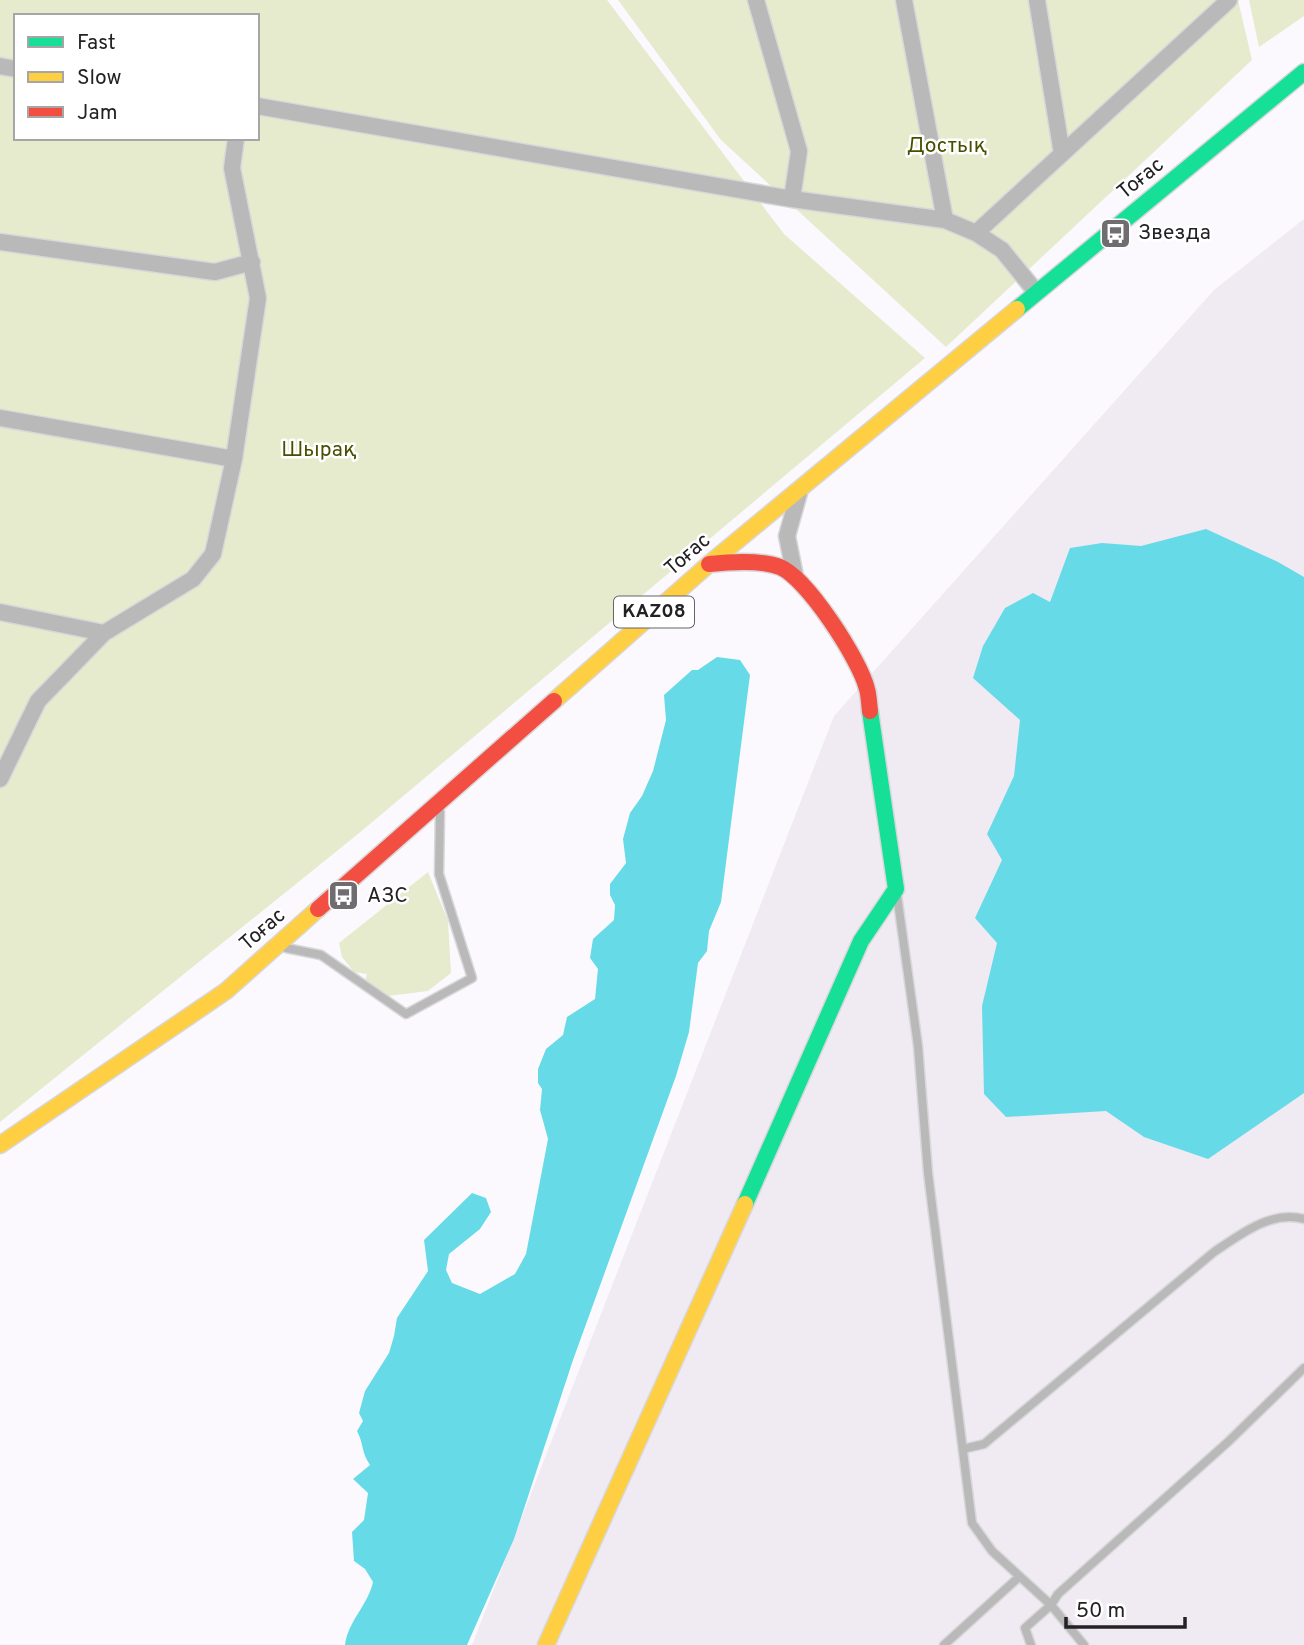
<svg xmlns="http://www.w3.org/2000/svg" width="1304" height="1645" font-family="Overpass,sans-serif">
	<rect width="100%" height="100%" fill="#fbf9fd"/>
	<path fill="#f0eaf3" d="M1304 219V1645H472L834 716 1214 290Z"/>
	<path fill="#e6ebcd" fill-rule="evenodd" d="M0 0H607L784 234 925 358 358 834 0 1122ZM16 16H257V138H16Z
		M618 0H1238L1252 60 946 347 721 140Z
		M1249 0H1304V16L1259 47Z
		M428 872 448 921 451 973 428 991 388 996 365 981 367 974 354 972 342 957 339 943Z"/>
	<path fill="#67dae8" d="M1206 529 1278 562 1304 577V1093L1208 1159 1144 1137 1106 1111 1006 1117 984 1094 982 1006 997 943 975 918 1002 860 987 834 1014 776 1020 720 973 678 983 646 1005 608 1033 593 1050 602 1070 548 1102 543 1141 546Z
		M717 657 740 660 750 675 721 902 709 931 707 951 698 963 689 1032 676 1076 573 1360 514 1539 467 1645H345C348 1621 368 1605 373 1582L365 1569 354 1561 352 1532 364 1520 368 1493 353 1479 370 1465C361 1452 364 1444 357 1431L363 1421 359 1413 365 1391 389 1353 394 1336 397 1318 428 1271 424 1240 472 1193 486 1198 491 1212 480 1229 449 1254 446 1270 452 1283 480 1294 515 1274 526 1254 548 1139 540 1110 542 1089 538 1083V1069L546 1049 563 1035 567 1017 595 999 598 969 590 958 593 939 614 920 615 905 610 895V884L626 863 623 839 630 813 642 796 653 771 666 720 664 695 692 670H698Z"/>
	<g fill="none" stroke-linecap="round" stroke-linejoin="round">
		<defs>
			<path id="lane" d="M897 895 918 1046 928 1173 972 1523 992 1551 1051 1605 1084 1645
				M286 948 321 955 406 1014 472 978 439 874 440 812
				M963 1449 984 1444 1214 1252C1241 1234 1271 1210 1304 1219
				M944 1645 1019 1577
				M1031 1645 1025 1628 1051 1605 1058 1594 1229 1441 1304 1368"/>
			<path id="street" d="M756 0 799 151 792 199
				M904 0 945 220
				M1037 0 1062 154
				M0 66 16 69
				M257 106 792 199 945 220 976 233 1002 250 1036 292
				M976 233 1229 0
				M0 242 215 272 252 262
				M0 418 234 459
				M795 576 787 536 799 493
				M0 612 104 633
				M0 779 38 701 104 633 193 579 213 554 234 459 258 298 232 168 236 138"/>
			<path id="fast" d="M1017 309 1304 72
				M745 1204 861 941 896 889 870 711"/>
			<path id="slow" d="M554 701 709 564 1017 309
				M0 1145 226 991 318 909
				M546 1645 745 1204"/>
			<path id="jam" d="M709 564C728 562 762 560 780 567 807 578 860 660 867 689 869 696 869 704 870 711
				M318 909 554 701"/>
		</defs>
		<use href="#lane" stroke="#d8d7d9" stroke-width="11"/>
		<use href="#street" stroke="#d8d7d9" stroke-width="19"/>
		<use href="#fast" stroke="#d8d7d9" stroke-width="19"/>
		<use href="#slow" stroke="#d8d7d9" stroke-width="19"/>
		<use href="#jam" stroke="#d8d7d9" stroke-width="19"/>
		<use href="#lane" stroke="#bab9ba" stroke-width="8"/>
		<use href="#street" stroke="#bab9ba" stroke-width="16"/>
		<use href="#fast" stroke="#16e098" stroke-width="16"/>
		<use href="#slow" stroke="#ffcf43" stroke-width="16"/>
		<use href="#jam" stroke="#f24e42" stroke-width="16"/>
	</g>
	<defs>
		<symbol id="bus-square" viewBox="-11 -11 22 22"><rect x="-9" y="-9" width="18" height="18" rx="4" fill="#6f6d70" stroke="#fff"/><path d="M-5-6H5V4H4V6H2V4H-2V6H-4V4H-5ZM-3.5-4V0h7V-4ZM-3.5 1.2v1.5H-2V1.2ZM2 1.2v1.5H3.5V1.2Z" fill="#fff"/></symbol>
	</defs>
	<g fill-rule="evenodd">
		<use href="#bus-square" x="1098" y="216" width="35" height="35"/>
		<use href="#bus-square" x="326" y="878" width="35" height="35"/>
	</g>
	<g text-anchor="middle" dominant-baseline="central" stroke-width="5" stroke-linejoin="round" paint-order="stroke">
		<rect fill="#fff" stroke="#656466" stroke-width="2" x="614" y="596.5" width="80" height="31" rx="5"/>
		<g font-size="19" font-weight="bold" fill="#232124">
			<text x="654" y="612">KAZ08</text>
		</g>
		<g font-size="21" fill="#484f00" stroke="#fff">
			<text x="947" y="146">Достық</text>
			<text x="319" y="450">Шырақ</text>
		</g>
		<g font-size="21" fill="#232124" stroke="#fff">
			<text transform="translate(1141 179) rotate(-39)">Тоғас</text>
			<text transform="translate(688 555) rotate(-41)">Тоғас</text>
			<text transform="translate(263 930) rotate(-41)">Тоғас</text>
		</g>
		<g font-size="21" fill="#232124" stroke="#fff" text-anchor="start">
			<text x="1138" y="233">Звезда</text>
			<text x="367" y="896">АЗС</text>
		</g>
	</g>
	<rect x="14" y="14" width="245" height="126" fill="#ffffff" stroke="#a7a6a7" stroke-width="2"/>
	<rect x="28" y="37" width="35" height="10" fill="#16e098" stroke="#a7a6a7" stroke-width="2"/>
	<text x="77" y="49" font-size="21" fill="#232124">Fast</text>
	<rect x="28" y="72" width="35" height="10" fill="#ffcf43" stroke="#a7a6a7" stroke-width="2"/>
	<text x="77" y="84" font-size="21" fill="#232124">Slow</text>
	<rect x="28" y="107" width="35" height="10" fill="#f24e42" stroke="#a7a6a7" stroke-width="2"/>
	<text x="77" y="119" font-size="21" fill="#232124">Jam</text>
	<path d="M1066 1617v10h119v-10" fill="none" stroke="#232124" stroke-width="3.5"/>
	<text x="1076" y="1617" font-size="21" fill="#232124" stroke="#ffffff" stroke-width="5" paint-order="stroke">50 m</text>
</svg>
